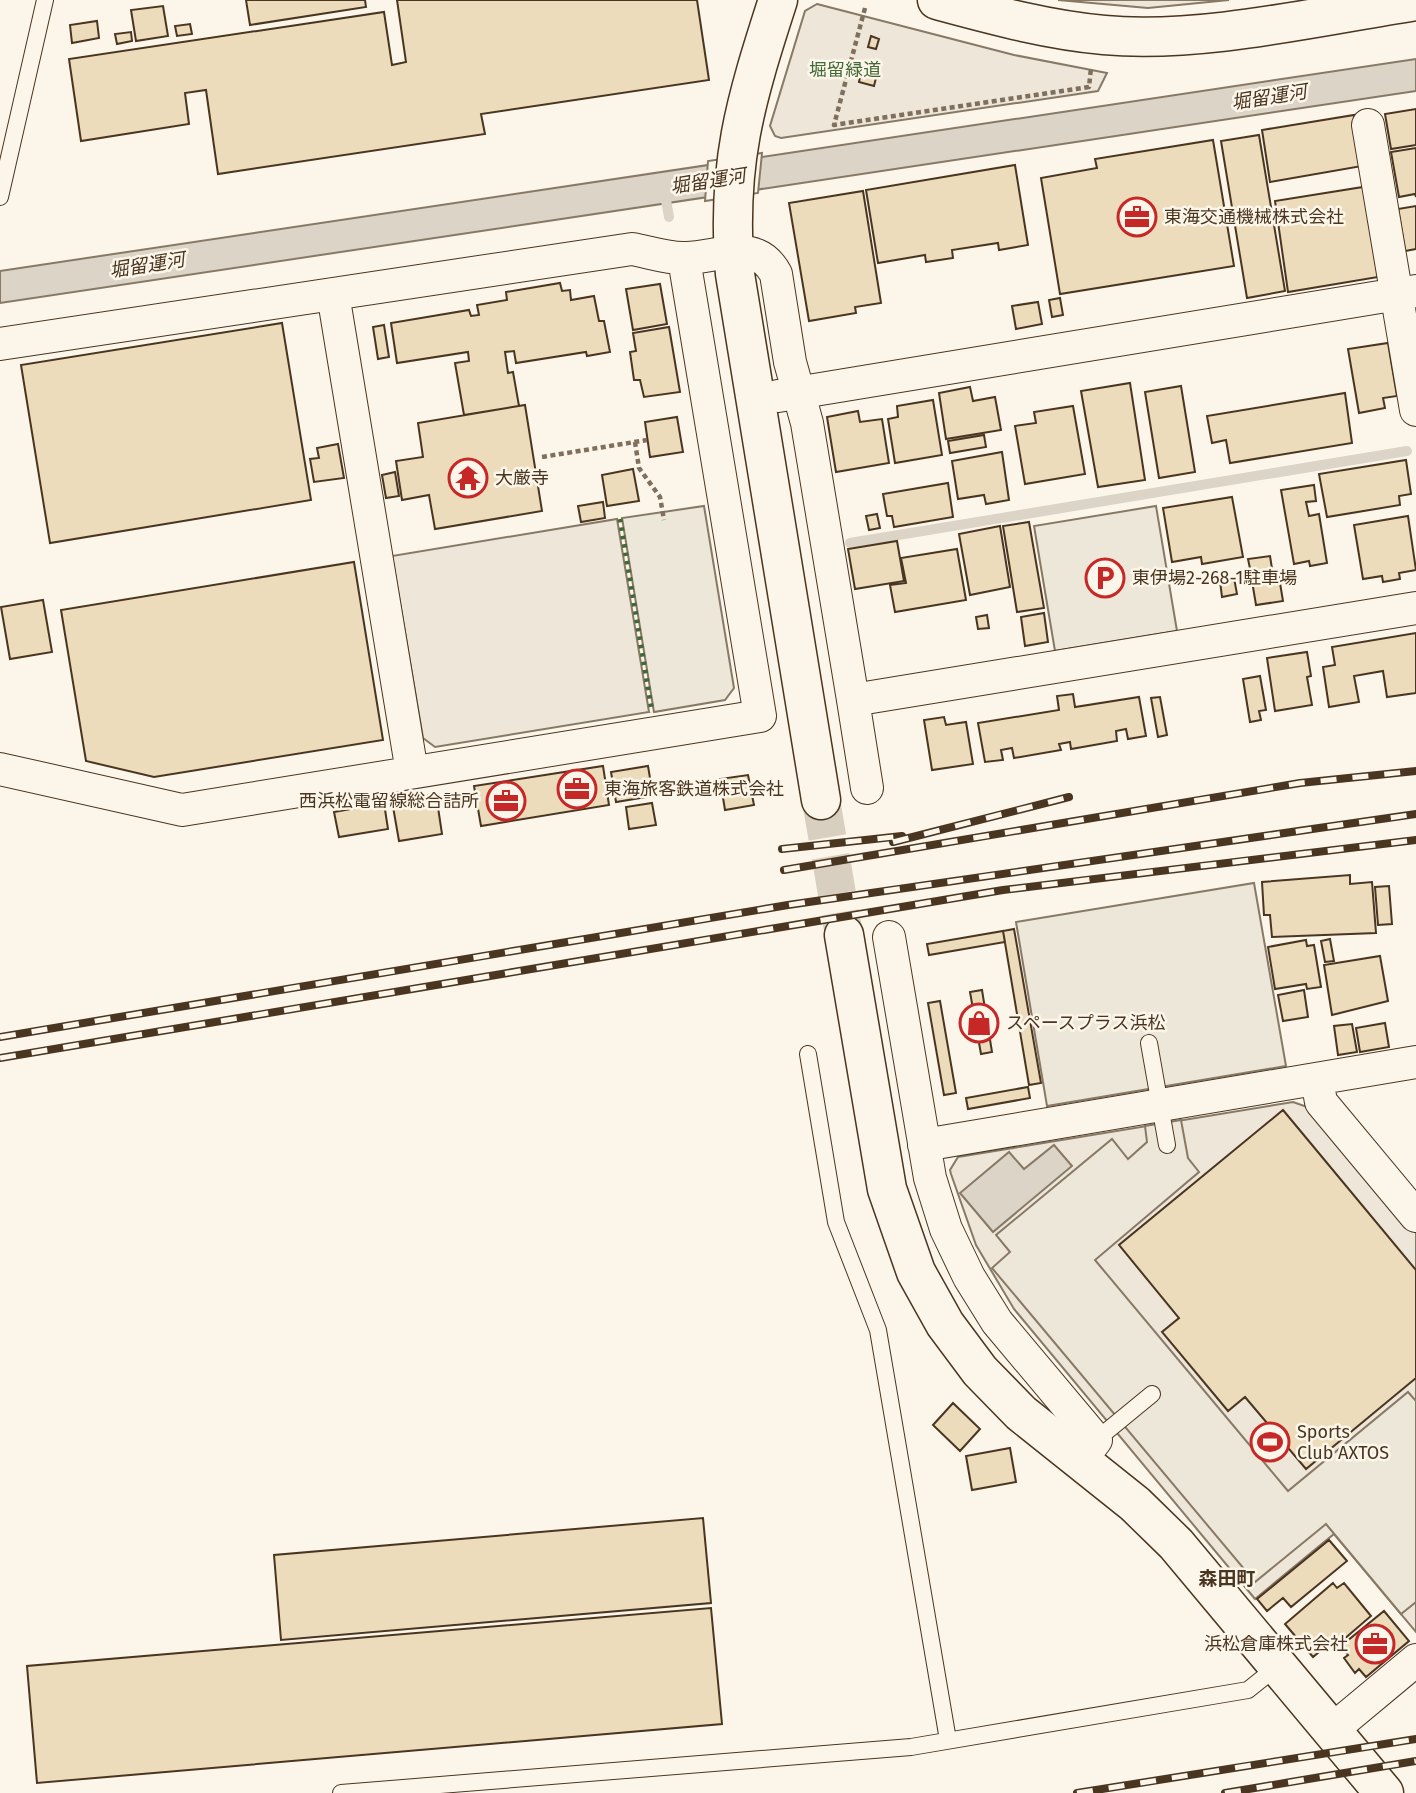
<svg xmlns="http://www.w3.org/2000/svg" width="1416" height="1793" font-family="'Fira Sans','Noto Sans JP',sans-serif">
	<rect width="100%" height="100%" fill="#fbf6e9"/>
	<path fill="#ede6d9" stroke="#887966" stroke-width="2" d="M817 4 1014 55 1107 73 1098 91 781 138 775 136 770 126 805 11Z
		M617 519 649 712 435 747 423 738 392 556Z
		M1293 1102 1313 1109 1416 1232V1632L1334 1534 1255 1599 1014 1309 976 1245 951 1174 950 1170 958 1157Z"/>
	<path fill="#ede7d9" stroke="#887966" stroke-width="2" d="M1058 0H1229L1148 8Z
		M704 506 734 688 725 700 654 712 622 518Z
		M1156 506 1177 631 1055 651 1034 526Z
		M1254 883 1286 1066 1047 1106 1016 922Z
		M1181 1120 1188 1158 1199 1172 1095 1260 1288 1491 1408 1392 1416 1401V1602L1401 1614 1326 1524 1255 1582 992 1268 1010 1252 996 1235 1112 1139 1128 1159 1147 1142 1145 1126Z"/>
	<path fill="#dcd4c6" stroke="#887966" stroke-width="2" d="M1416 59V91L0 303V271Z
		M1054 1145 1072 1166 993 1232 960 1193 1009 1152 1024 1169Z"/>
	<path fill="#fbf6e9" stroke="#887966" stroke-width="2" d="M762 153 758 193 705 201 708 161Z"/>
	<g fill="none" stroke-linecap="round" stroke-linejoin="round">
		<path stroke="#dcd4c6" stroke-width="10" d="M664 189 669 217
			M850 543 1407 451"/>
	</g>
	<path fill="#ecdcbc" stroke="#4a3520" stroke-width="2" d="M246 0H365L366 7 250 25Z
		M397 0H697L709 80 481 114 485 134 218 174 206 90 185 93 189 124 81 141 69 59 384 12 392 65 406 62Z
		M163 6 168 36 136 41 131 10Z
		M97 21 99 38 72 43 70 25Z
		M190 24 192 34 177 36 175 26Z
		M131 32 132 41 117 44 115 34Z
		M871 36 879 39 876 49 868 47Z
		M862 66 878 70 874 86 859 82Z
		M1416 109V145L1391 149 1385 114Z
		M1354 115 1362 166 1270 182 1262 130Z
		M1259 135 1285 291 1247 298 1221 141Z
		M1213 140 1234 266 1060 294 1041 178 1097 168 1095 159Z
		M1416 148V197L1415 194 1399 197 1391 152Z
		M1015 165 1028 245 999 250 998 243 952 250 953 258 926 262 925 255 878 263 866 190Z
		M1363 187 1378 277 1288 292 1275 201Z
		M863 191 881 303 855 307 856 313 809 321 789 203Z
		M1416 206V249L1405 251 1398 209Z
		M560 283 562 291 570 290 571 300 594 296 599 321H604L610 352 587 356 586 352 516 363 514 351 505 352 508 373 513 372 519 406 464 415 455 363 469 361 468 352 397 363 391 323 469 310 471 316 479 315 477 305 507 300 506 292Z
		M660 284 667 324 633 330 626 289Z
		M1060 298 1063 315 1052 317 1049 300Z
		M1038 302 1042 324 1016 329 1012 306Z
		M282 323 311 500 50 543 21 365Z
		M384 325 389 357 378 359 373 327Z
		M669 327 680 392 644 397 640 380H634L630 352 636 351 633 333Z
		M1388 343 1397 396 1383 398 1385 408 1359 413 1348 349Z
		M1130 383 1145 480 1098 487 1081 391Z
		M1181 386 1195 472 1159 478 1145 392Z
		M970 387 973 401 995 397 1001 430 946 439 939 393Z
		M1345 393 1352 443 1230 463 1226 440 1212 443 1207 416Z
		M933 400 942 455 895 463 888 419 898 417 897 406Z
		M525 405 542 511 435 529 429 495 402 500 396 461 423 457 418 423Z
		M1073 406 1085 474 1025 484 1015 426 1036 423 1034 412Z
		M858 411 860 422 882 419 889 463 836 472 827 417Z
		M677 417 683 452 650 457 645 422Z
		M984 435 986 447 950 453 948 441Z
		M338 444 344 478 314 482 310 459 319 458 317 448Z
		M1002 452 1009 500 986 504 984 495 958 499 952 461Z
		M1406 460 1411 494 1399 496 1400 505 1327 517 1319 474Z
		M633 469 639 501 607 506 602 475Z
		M395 472 399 496 386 498 382 475Z
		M948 483 953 517 894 527 892 516H887L883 494Z
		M1314 485 1316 501 1306 502 1309 516 1319 514 1327 563 1310 566 1309 561 1294 564 1281 490Z
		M1232 497 1243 557 1202 564 1201 557 1172 562 1163 508Z
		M603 502 605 518 581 522 578 506Z
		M877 514 880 528 869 530 866 516Z
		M1408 516 1416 570 1399 573 1400 579 1383 582 1382 576 1363 579 1354 525Z
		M1029 522 1044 608 1017 612 1003 526Z
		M1000 526 1010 587 970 595 959 534Z
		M897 541 904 581 855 589 848 549Z
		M957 549 966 600 895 612 890 585 906 583 901 558Z
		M1270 556 1273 575 1252 578 1248 559Z
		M354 562 383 740 154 777 86 761 61 610Z
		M1279 577 1283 601 1256 605 1252 581Z
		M1234 578 1237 594 1222 597 1220 581Z
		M43 600 52 652 10 659 1 607Z
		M1044 613 1048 642 1025 646 1021 617Z
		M987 615 989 628 978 629 976 617Z
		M1416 633V693L1387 697 1383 671 1354 676 1359 702 1329 707 1323 667 1335 665 1332 647Z
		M1307 652 1311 676 1307 677 1312 705 1275 711 1267 658Z
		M1260 676 1266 710 1259 711 1261 720 1250 722 1243 679Z
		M1073 694 1075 707 1139 697 1146 736 1128 739 1126 729 1116 731 1117 741 1071 749 1070 742 1059 744 1061 750 1014 758 1012 748 1001 750 1003 760 985 762 978 723 1059 710 1057 696Z
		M1160 697 1167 735 1158 737 1151 698Z
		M944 717 946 725 966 722 973 764 932 770 924 720Z
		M603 766 609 805 481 826 474 786Z
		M648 766 653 796 616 802 611 772Z
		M748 775 754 805 725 810 720 779Z
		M436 794 442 834 399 841 392 801Z
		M384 803 388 829 339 837 334 812Z
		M652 803 656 825 629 829 626 807Z
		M1350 875V884L1372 882 1376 933 1272 937 1270 915H1264L1262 882Z
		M1389 886 1392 924 1378 925 1375 887Z
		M1014 929 1041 1083 1029 1085 1003 931Z
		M1003 931 1005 942 929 955 927 944Z
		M1330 939 1334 961 1325 962 1321 941Z
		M1306 940 1307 946 1314 945 1321 987 1307 989 1306 984 1275 989 1268 947Z
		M1380 956 1388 1001 1332 1015 1324 965Z
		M982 990 992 1052 981 1054 970 992Z
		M1304 990 1308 1017 1283 1021 1278 995Z
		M940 1001 956 1093 944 1095 928 1003Z
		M1385 1023 1389 1047 1360 1052 1356 1028Z
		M1352 1024 1357 1052 1338 1055 1334 1026Z
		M1028 1087 1030 1098 968 1109 966 1098Z
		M1283 1110 1416 1270V1378L1306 1469 1245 1397 1228 1411 1162 1332 1179 1318 1119 1245Z
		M953 1403 980 1429 960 1451 933 1425Z
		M1010 1448 1016 1482 972 1490 966 1456Z
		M703 1518 711 1603 281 1640 274 1555Z
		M1329 1540 1347 1561 1291 1607 1283 1598 1267 1611 1257 1599Z
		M1333 1583 1337 1588 1344 1583 1371 1616 1336 1646 1332 1641 1313 1657 1285 1624Z
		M711 1608 722 1724 37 1783 27 1666Z
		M1384 1611 1409 1641 1366 1677 1359 1669 1355 1673 1344 1658 1348 1655 1341 1646Z"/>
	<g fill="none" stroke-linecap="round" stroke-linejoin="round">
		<path stroke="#d8cfc1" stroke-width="38" stroke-dasharray="38 19" stroke-linecap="butt" d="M821 800 844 935"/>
		<defs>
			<path id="service" d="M0 197 45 0
				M1149 1043 1167 1145
				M808 1054 836 1222 878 1330 948 1740
				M1096 1440 1152 1394
				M341 1793 911 1747 1248 1690 1278 1666"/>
			<path id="minor" d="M1368 125 1416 410
				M333 294 412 772
				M0 344 632 249C649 252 669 259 686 258 720 257 756 237 776 274L790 362 807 423 853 700 1416 608
				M778 396 1416 291
				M853 700 867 788
				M0 769 182 810 760 716 684 259
				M889 937 930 1178 946 1229 969 1277 997 1322 1096 1440 1080 1461
				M1317 1079 1321 1102 1416 1216
				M924 1145 1416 1062
				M1332 1730 1416 1660"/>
			<path id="tertiary" d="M778 0C745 102 726 165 735 274L821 800
				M937 0C993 15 1047 30 1104 35 1200 44 1319 16 1416 1
				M844 935 887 1189 916 1272 945 1324 980 1371 1021 1413 1135 1504 1176 1544 1384 1793"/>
		</defs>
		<use href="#service" stroke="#4a3520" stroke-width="18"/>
		<use href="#minor" stroke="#4a3520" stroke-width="34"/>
		<use href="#tertiary" stroke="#4a3520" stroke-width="41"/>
		<path stroke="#7f6f5c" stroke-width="4.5" stroke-dasharray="5 3.5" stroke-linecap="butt" d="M865 8 834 125 1089 87 1091 68
			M635 442 639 468 660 497 664 520
			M542 457 647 440"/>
		<use href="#service" stroke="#fbf6e9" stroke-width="16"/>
		<use href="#minor" stroke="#fbf6e9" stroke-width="32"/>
		<use href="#tertiary" stroke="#fbf6e9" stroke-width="38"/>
		<defs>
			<path id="rail" d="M893 842 1069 797
				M782 849 902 836
				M784 870 1300 783 1416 771
				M0 1037 788 905 1416 814
				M0 1058 1003 890 1416 840
				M1077 1793 1416 1739
				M1225 1793 1416 1761"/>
		</defs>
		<use href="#rail" stroke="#4a3520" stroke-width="8"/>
		<use href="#rail" stroke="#fbf6e9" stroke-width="5" stroke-dasharray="16" stroke-linecap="butt"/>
		<path stroke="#436837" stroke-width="5" stroke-dasharray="3.5 5" stroke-linecap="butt" d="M620 519 652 712"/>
	</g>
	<defs>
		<symbol id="office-ring" viewBox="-11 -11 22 22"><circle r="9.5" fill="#fbf6e9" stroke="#c62828" stroke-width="1.5"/><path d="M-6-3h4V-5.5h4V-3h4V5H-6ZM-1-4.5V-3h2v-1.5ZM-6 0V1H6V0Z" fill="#c62828"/></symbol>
		<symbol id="temple-ring" viewBox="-11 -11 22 22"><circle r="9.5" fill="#fbf6e9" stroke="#c62828" stroke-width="1.5"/><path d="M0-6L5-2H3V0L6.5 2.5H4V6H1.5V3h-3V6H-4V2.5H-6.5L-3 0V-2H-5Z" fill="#c62828"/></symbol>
		<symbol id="parking-ring" viewBox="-11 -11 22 22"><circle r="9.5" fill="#fbf6e9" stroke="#c62828" stroke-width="1.5"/><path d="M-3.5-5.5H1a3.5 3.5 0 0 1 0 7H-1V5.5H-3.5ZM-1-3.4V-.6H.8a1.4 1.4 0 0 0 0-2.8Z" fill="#c62828"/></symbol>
		<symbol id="shop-ring" viewBox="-11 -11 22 22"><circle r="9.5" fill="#fbf6e9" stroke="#c62828" stroke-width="1.5"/><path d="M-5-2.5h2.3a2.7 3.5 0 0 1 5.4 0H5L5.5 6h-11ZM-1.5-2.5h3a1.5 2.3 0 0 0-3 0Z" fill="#c62828"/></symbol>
		<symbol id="stadium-ring" viewBox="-11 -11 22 22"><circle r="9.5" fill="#fbf6e9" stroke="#c62828" stroke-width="1.5"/><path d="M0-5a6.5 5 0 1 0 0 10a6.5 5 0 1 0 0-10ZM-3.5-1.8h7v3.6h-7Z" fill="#c62828"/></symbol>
	</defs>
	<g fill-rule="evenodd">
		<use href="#office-ring" x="1115" y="195" width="44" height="44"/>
		<use href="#temple-ring" x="446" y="456" width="44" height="44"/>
		<use href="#parking-ring" x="1083" y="556" width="44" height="44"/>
		<use href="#office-ring" x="555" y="767" width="44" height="44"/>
		<use href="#office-ring" x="484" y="779" width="44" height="44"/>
		<use href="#shop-ring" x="957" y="1001" width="44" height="44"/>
		<use href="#stadium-ring" x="1248" y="1420" width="44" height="44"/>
		<use href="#office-ring" x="1353" y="1622" width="44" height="44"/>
	</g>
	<g text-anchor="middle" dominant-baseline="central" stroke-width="5" stroke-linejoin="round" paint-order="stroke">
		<g font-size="18" fill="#436837" stroke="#fbf6e9">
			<text x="845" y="70">堀留緑道</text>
		</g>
		<g font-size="18" fill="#4a3520" stroke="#fbf6e9" text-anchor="start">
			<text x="1164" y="217">東海交通機械株式会社</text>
			<text x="495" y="478">大厳寺</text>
			<text x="1132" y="578">東伊場2-268-1駐車場</text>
			<text x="604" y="789">東海旅客鉄道株式会社</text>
			<text x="479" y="801" text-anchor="end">西浜松電留線総合詰所</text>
			<text x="1006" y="1023">スペースプラス浜松</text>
			<text x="1297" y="1432">Sports<tspan x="1297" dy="21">Club AXTOS</tspan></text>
			<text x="1348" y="1644" text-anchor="end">浜松倉庫株式会社</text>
		</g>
		<g font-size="19" font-style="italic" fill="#4a3520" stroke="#fbf6e9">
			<text transform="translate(1269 97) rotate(-9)">堀留運河</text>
			<text transform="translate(708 181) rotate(-9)">堀留運河</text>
			<text transform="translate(147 265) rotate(-9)">堀留運河</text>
		</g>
		<g font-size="19" font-weight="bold" fill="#4a3520" stroke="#fbf6e9">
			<text x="1227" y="1578">森田町</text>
		</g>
	</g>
</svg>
